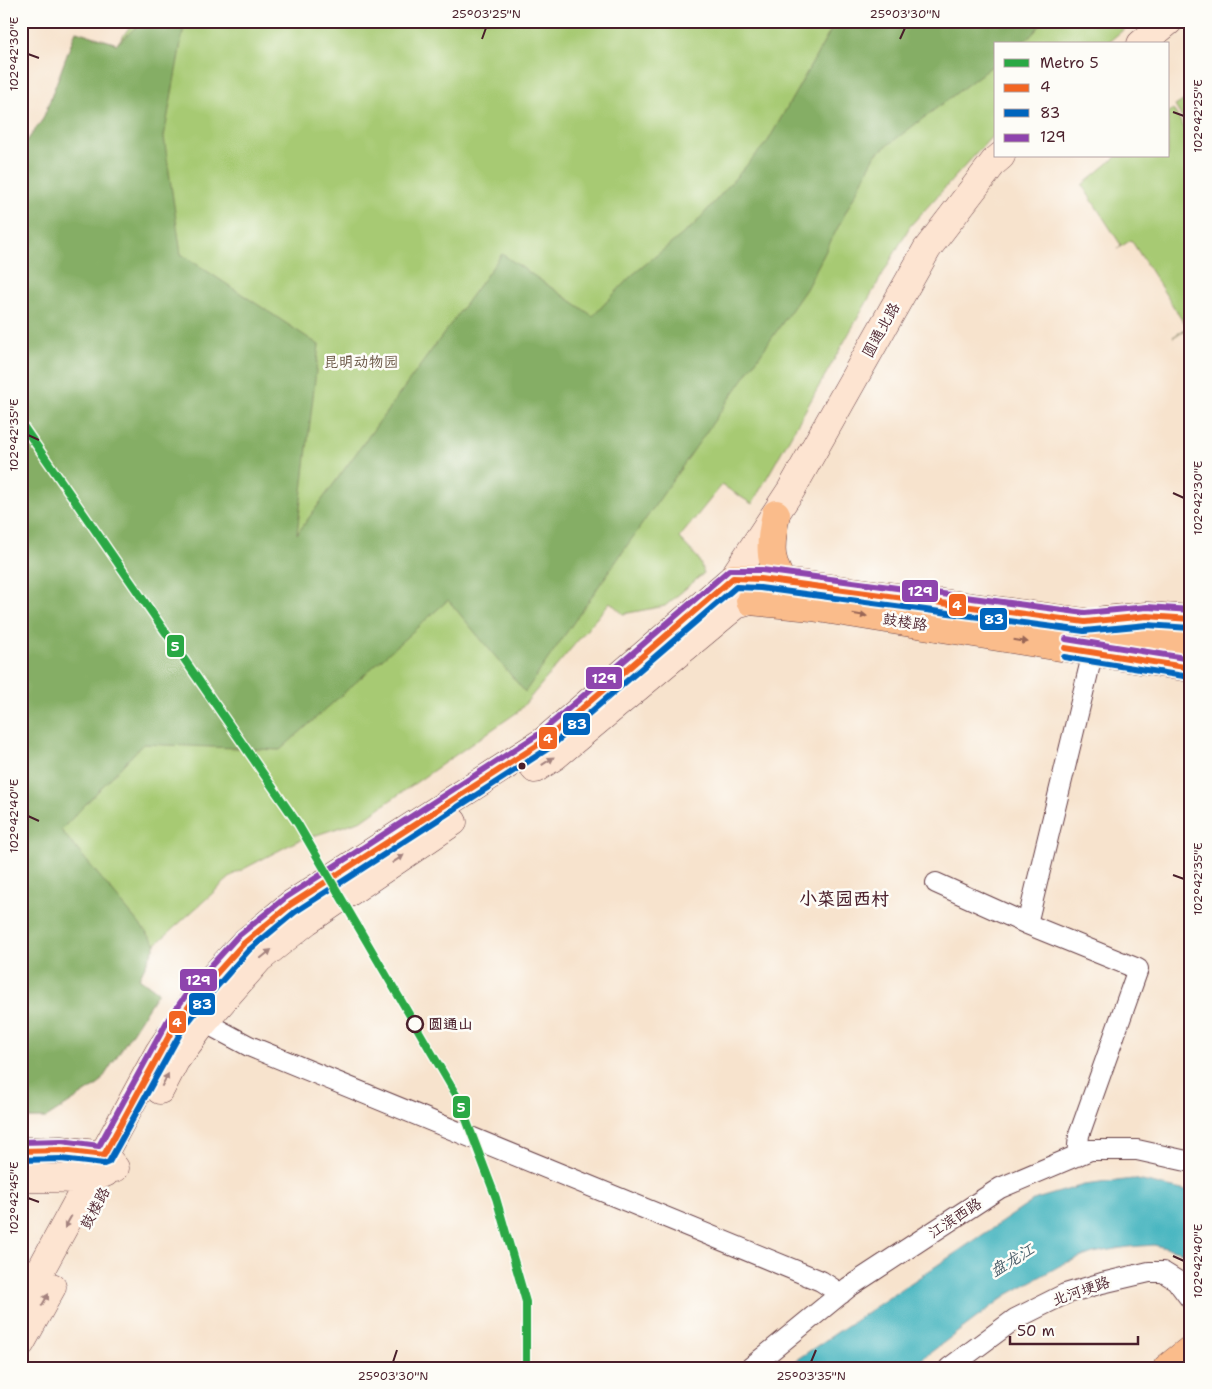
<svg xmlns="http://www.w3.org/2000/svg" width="1212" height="1389" font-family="'Shantell Sans','LXGW WenKai TC',sans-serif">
	<rect width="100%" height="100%" fill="#fdfcf7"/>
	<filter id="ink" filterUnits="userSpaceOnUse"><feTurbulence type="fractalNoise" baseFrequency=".02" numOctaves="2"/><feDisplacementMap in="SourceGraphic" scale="10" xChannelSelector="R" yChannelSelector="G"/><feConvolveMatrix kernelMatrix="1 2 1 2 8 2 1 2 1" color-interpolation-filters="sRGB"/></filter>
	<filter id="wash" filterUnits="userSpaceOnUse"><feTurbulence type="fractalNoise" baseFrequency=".0096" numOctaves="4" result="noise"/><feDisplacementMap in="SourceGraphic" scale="20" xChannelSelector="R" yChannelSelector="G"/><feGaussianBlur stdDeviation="1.12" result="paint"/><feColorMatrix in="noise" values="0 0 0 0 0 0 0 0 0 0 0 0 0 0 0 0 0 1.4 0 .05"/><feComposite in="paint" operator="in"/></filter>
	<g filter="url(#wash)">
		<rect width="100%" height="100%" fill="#f7e3cd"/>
		<path fill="#a7ca73" stroke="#78744f" d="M134 21H1134L1106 44H996V132L910 226 752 504 722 485 679 538 698 558 704 573 665 606 623 614 610 602 519 711 362 820 295 842 234 874 156 944 139 978 158 992 99 1084 46 1118H21V149L43 119 76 31 117 44Z
			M1191 96V133L1175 106Z
			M1173 109 1191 139V327L1173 337 1187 328 1131 240 1117 249 1121 245 1082 185 1117 156H1168V113Z"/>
		<path fill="#85ae65" stroke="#686648" d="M143 21H185L164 137 181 254 319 345 297 534 502 254 593 316 631 276 694 225 768 141 836 21H1043C1026 44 1023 44 996 44V63L876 154 806 289 525 692 448 600 280 750 143 744 61 830 156 944 139 978 158 992 99 1084 46 1118H21V149L43 119 76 31 117 44Z"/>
		<path fill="#46b5c0" stroke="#486a76" d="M1133 1179 1191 1192V1254L1154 1245 1128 1247 1093 1253 1063 1264 1007 1295 910 1368H784L1036 1199 1084 1185Z"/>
	</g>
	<g filter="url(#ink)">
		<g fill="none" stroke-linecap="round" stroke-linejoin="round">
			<defs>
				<path id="minor" d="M936 883 1027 924 1138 969 1079 1135 1077 1156
					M1027 924 1093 652
					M204 1022 249 1046 821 1281 841 1294
					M750 1368 849 1287 1000 1188 1090 1150H1137L1191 1162
					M949 1368 1015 1319 1065 1294 1102 1283 1149 1272H1163L1176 1280 1191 1300"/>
				<path id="secondary" d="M1141 44 1169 21
					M535 769 555 756 736 605 750 601
					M160 1090 175 1061 204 1022 259 959 307 921 453 822
					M21 1151 61 1150 104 1155 115 1168
					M21 1178 91 1179 105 1173
					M21 1306 159 1052 198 994 243 944 290 905 544 741 733 578 791 490 927 249 994 162 1001 156
					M21 1343 52 1287"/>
				<path id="primary" d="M776 514C769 549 768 564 790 593
					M733 578 761 579 1085 622 1191 648
					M750 601 812 607 1191 668
					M1104 620 1147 616 1191 619
					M1167 1368 1191 1349"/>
			</defs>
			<use href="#minor" stroke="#643c43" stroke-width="22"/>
			<use href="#secondary" stroke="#643c43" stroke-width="29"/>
			<use href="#primary" stroke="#643c43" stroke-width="29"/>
			<use href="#minor" stroke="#fff" stroke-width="20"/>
			<use href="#secondary" stroke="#fde4d1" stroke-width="28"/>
			<use href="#primary" stroke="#fabc8b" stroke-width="28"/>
			<defs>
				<path id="bus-1" d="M1065 648 1191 668
					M21 1151 61 1150 104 1155 175 1025 198 994 243 944 290 905 544 741 733 578 761 579 1085 622 1147 616 1191 619"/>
				<path id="bus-2" d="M1064 657 1190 677
					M21 1160 61 1159 104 1164 109 1162 182 1030 205 1000 249 950 295 912 549 748 736 587 760 588 1084 631 1147 625 1190 628"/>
				<path id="bus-3" d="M1066 639 1191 659
					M21 1142 61 1141 99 1146 168 1020 191 988 237 937 285 898 539 734 729 570H762L1085 613 1147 607 1191 610"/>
			</defs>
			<use href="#bus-1" stroke="#fdfcf7" stroke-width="10"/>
			<use href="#bus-2" stroke="#fdfcf7" stroke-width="10"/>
			<use href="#bus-3" stroke="#fdfcf7" stroke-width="10"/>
			<use href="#bus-1" stroke="#f26522" stroke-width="6"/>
			<use href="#bus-2" stroke="#0065bd" stroke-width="6"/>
			<use href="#bus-3" stroke="#8e44ad" stroke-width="6"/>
			<defs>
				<path id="metro-1" d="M21 423 298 824 458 1098 496 1198 526 1302V1368"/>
			</defs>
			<use href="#metro-1" stroke="#fdfcf7" stroke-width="11"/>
			<use href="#metro-1" stroke="#2aa844" stroke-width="8"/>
		</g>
		<defs><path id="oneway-solid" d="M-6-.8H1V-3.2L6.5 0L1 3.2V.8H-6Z" transform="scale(1.25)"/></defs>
		<g fill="#996656">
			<use href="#oneway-solid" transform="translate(860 615) rotate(9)"/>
			<use href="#oneway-solid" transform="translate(1021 641) rotate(9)"/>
		</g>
		<g fill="#a4827e">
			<use href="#oneway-solid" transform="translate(548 761) rotate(-33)"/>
			<use href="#oneway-solid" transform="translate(398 859) rotate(-34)"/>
			<use href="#oneway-solid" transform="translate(266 954) rotate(-39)"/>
			<use href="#oneway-solid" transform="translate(165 1080) rotate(-62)"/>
			<use href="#oneway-solid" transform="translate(68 1222) rotate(119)"/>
			<use href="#oneway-solid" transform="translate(45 1300) rotate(-61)"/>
		</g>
	</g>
	<path fill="none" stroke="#4a1f2b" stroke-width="2" d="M482 39 486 28M900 39 905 28M28 54 39 58M1173 112 1184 116M28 435 39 440M1173 493 1184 498M28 816 39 821M1173 875 1184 879M28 1198 39 1202M1173 1256 1184 1261M393 1362 397 1350M811 1362 816 1350"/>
	<circle fill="#4a1f2b" stroke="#fdfcf7" stroke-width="2" cx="522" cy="766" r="4.5"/>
	<circle fill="#fdfcf7" stroke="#4a1f2b" stroke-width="2.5" cx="415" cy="1024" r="8"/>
	<g text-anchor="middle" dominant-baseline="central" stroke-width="5" stroke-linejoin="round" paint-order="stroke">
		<g font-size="15" fill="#4a1f2b" stroke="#fdfcf7">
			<text transform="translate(881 330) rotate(-61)">圆通北路</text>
			<text transform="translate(905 622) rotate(9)">鼓楼路</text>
			<text transform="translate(95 1208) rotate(-62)">鼓楼路</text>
			<text transform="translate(955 1218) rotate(-33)">江滨西路</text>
			<text transform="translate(1081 1291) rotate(-19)">北河埂路</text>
		</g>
		<g font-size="15" fill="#665241" stroke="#fdfcf7">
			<text x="361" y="362">昆明动物园</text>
		</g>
		<g font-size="15" font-weight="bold" fill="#4a1f2b" stroke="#fdfcf7" text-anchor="start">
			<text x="428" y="1024">圆通山</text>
		</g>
		<g font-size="16" font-style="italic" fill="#485b67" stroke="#fdfcf7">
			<text transform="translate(1012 1260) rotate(-31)">盘龙江</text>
		</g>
		<g font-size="18" font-weight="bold" fill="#4a1f2b" stroke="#fdfcf7">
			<text x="844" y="899">小菜园西村</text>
		</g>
	</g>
	<g stroke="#fdfcf7" stroke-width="2">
		<rect x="901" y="579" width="38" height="24" rx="5" fill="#8e44ad"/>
		<rect x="948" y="593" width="19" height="24" rx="5" fill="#f26522"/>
		<rect x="979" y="607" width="29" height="24" rx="5" fill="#0065bd"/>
		<rect x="166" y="634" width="19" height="24" rx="5" fill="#2aa844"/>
		<rect x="585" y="666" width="38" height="24" rx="5" fill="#8e44ad"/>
		<rect x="562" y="712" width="29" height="24" rx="5" fill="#0065bd"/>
		<rect x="538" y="726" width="20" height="24" rx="5" fill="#f26522"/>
		<rect x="179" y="968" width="39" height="24" rx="5" fill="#8e44ad"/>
		<rect x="188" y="992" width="28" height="24" rx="5" fill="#0065bd"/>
		<rect x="168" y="1010" width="19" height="24" rx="5" fill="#f26522"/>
		<rect x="452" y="1095" width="19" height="24" rx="5" fill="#2aa844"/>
	</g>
	<g font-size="14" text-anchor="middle" font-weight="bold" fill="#fff">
		<text x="920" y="596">129</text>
		<text x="957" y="610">4</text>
		<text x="994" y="624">83</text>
		<text x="175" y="651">5</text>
		<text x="604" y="683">129</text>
		<text x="577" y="729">83</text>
		<text x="548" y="743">4</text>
		<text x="198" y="985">129</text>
		<text x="202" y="1009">83</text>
		<text x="177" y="1027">4</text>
		<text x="461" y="1112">5</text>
	</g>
	<rect width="1212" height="1389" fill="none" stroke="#fdfcf7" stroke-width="55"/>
	<rect x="994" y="42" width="175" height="115" fill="#fdfcf7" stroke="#b5a4a5"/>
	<rect x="1004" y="59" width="25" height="8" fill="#2aa844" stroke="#b5a4a5"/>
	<text x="1040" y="68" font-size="15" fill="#4a1f2b">Metro 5</text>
	<rect x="1004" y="84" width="25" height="8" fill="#f26522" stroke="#b5a4a5"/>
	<text x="1040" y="92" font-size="15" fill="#4a1f2b">4</text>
	<rect x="1004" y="109" width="25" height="8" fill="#0065bd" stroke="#b5a4a5"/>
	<text x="1040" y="118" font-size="15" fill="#4a1f2b">83</text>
	<rect x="1004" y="134" width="25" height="8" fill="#8e44ad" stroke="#b5a4a5"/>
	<text x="1040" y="142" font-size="15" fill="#4a1f2b">129</text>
	<path d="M1010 1336v8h128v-8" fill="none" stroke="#4a1f2b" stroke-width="2.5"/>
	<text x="1017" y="1336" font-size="15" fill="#4a1f2b" stroke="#fdfcf7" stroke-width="4" paint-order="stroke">50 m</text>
	<rect x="28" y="28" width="1156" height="1334" fill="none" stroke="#4a1f2b" stroke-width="2"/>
	<g font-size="12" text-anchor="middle" fill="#4a1f2b">
		<text x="486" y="18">25°03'25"N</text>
		<text x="905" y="18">25°03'30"N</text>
		<text transform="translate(14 54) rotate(-90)" y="4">102°42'30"E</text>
		<text transform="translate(1198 116) rotate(-90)" y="4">102°42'25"E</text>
		<text transform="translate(14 435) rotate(-90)" y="4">102°42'35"E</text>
		<text transform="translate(1198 498) rotate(-90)" y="4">102°42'30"E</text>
		<text transform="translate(14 816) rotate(-90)" y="4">102°42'40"E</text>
		<text transform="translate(1198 879) rotate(-90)" y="4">102°42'35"E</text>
		<text transform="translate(14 1198) rotate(-90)" y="4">102°42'45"E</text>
		<text transform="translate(1198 1261) rotate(-90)" y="4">102°42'40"E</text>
		<text x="393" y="1380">25°03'30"N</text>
		<text x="811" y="1380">25°03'35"N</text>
	</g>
</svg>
